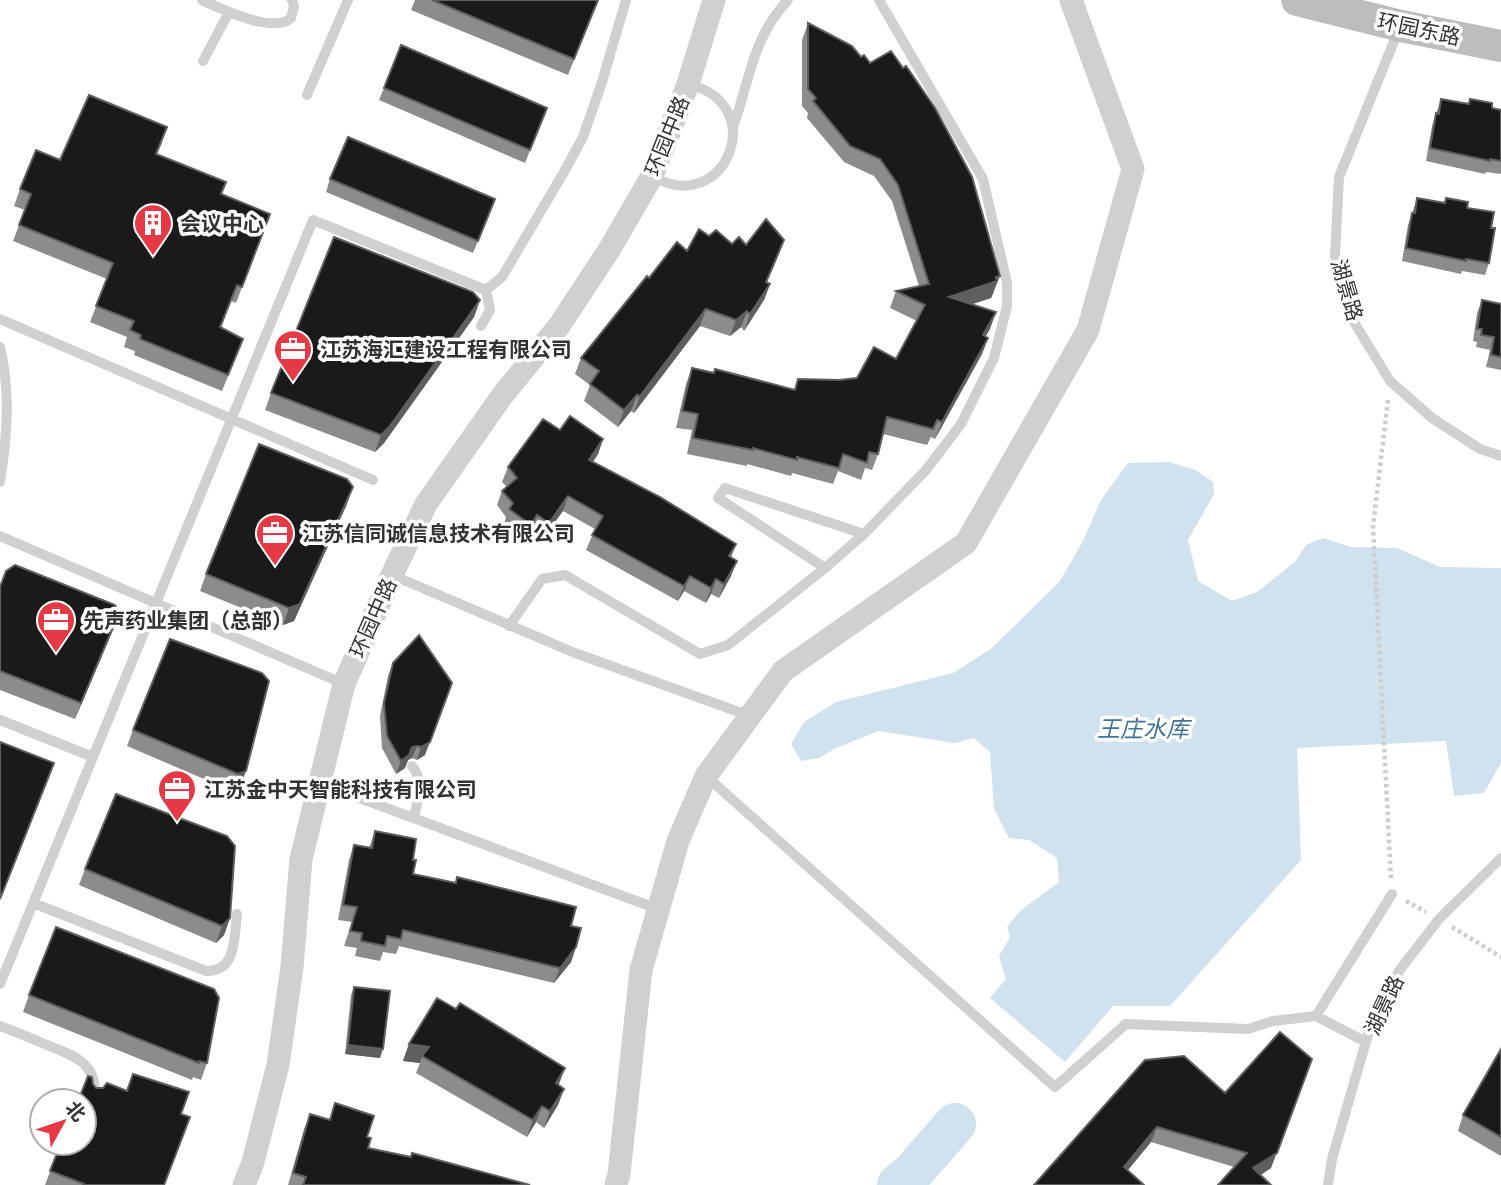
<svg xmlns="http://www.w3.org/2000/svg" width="1501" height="1185" font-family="'Archivo Narrow','Noto Sans SC',sans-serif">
	<rect width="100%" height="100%" fill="#fff"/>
	<path fill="#cfe2ee" d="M1169 462 1196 470 1213 482 1214 494 1188 540 1198 581 1232 601 1257 592 1295 562 1306 545 1323 538 1351 547 1397 548 1440 567 1501 568V763L1484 793 1454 796 1446 741 1297 748 1301 860 1170 1006H1113L1065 1062 990 998 1006 979 999 956 1010 937 1007 927 1020 911 1059 882 1057 858 1029 840 1009 838 994 809 990 752 974 738 955 743 879 731 836 748 819 758 801 761 791 744 804 722 836 702 953 673 992 648 1060 581 1083 541 1101 500 1128 463Z"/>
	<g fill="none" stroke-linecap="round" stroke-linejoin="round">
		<path stroke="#cfe2ee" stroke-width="42" d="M898 1185 912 1173 955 1124"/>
		<path stroke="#cdcdcd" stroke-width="4.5" stroke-dasharray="3.5 3.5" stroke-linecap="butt" d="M1388 400 1373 526 1391 880
			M1406 901 1426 912
			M1452 927 1501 957"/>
		<path stroke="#d0d0d0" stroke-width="10" d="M202 0C221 9 273 34 291 18L294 6 292 0
			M1399 29 1339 177 1335 256 1352 319 1390 381 1432 418 1480 449 1501 456
			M203 61 229 12
			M307 95 348 0
			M733 127C750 80 752 38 788 0
			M652 176C725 219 772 104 688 84
			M0 319 373 480
			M481 326 490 310 486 290
			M0 347C11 392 7 437 0 482
			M864 534 926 470 961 424 994 358 1007 306V283L983 179 879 0
			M0 536 344 684
			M392 575 575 653 750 716
			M509 626 542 579 565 575 700 654 728 645 825 568 864 534 725 488 718 498 825 568
			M0 720 93 757
			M412 766C425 782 418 799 414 817
			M706 776 1055 1087 1126 1024 1248 1029 1273 1021 1316 1016 1392 894
			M320 784C433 824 545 868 658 909
			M33 903 206 971C237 972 234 937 237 914
			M0 984 313 220 486 290 502 277 564 172 583 137 602 82 626 0
			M1316 1016 1366 1042
			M0 1026C16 1032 31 1038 47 1045 73 1055 99 1064 94 1097
			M1328 1185 1332 1159 1369 1031 1399 971 1439 919 1501 858"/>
		<path stroke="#d0d0d0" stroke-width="23" d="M244 1185 253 1162 278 1065 292 967 301 859 344 684 392 575 426 504 502 396 559 326 609 250 652 176 688 84 714 0
			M616 1185 619 1174 641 970 678 841 706 776 783 671 966 543 1088 330 1133 169 1071 0"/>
		<path stroke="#bdbdbd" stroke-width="32" d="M1297 0 1401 26 1501 46"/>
	</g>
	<path fill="#8c8c8c" d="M415 0H598L568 75 411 10Z
		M808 23 994 292 991 298 971 304 990 329 986 336 988 338 982 354 935 439 931 437 927 445 883 434 878 454 872 470 865 468 861 480 838 471 833 484 792 473 791 476 747 464V466L687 454 692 430 676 428 686 384 692 368 713 373 794 390 798 379 839 380 857 378 896 359 917 321 890 308 896 291 919 286 892 201 874 176 844 162 807 118 808 113 802 106V40Z
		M384 88 547 108 525 163 379 100Z
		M1441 99 1469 104 1470 99 1492 108 1501 110V174L1486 172 1485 174 1426 161 1432 126Z
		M162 143 157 154 221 194 270 214 236 303 231 301 221 328 243 339 222 391 134 355 135 351 124 347 127 337 90 322 107 279 13 241 25 210 14 206 20 189 60 160Z
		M330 179 495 199 473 253 326 192Z
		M1417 198 1444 203 1446 198 1467 208 1491 228 1489 263 1485 275 1462 271 1461 274 1402 261 1408 225Z
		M709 236 732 244 746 245 784 240 767 282 770 284 764 300 744 331 741 327 730 336 700 326 634 413 631 411 618 427 584 401 590 385 575 374 581 358 649 278Z
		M480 300 474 317 384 443 375 452 265 410 271 393Z
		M1482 300 1501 304V370L1486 367 1490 350 1476 347 1477 342 1473 341 1477 313Z
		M560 430 603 439 598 454 593 462 736 544 731 558V576L719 598 711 594 706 603 684 591 678 601 586 550 595 529 563 511 543 538 532 530 526 540 504 524 506 517 497 505 502 491 507 487 502 482 508 467Z
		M347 504 294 621 283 625 200 591 206 574Z
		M0 587 119 613 75 719 0 690Z
		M393 663 425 755 417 760 412 758 408 760 405 768 396 774 382 748 380 716 388 676Z
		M269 681 240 787 232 791 127 746 133 730Z
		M375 831 413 860V874L455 883 457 877 571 926 576 947 571 962 554 983 399 946 396 954 383 952 380 961 355 956 357 948 344 946 352 922 338 920 349 860 354 845 369 848Z
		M85 869 230 918 224 935 216 943 79 885Z
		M354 987 380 1058 345 1054 351 995Z
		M29 995 207 1063 201 1080 193 1077 192 1080 23 1012Z
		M456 1009 564 1089 558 1105 544 1128 536 1122 527 1137 416 1073 420 1063 403 1061 409 1044Z
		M1501 1049V1156L1458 1131 1463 1115Z
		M1145 1060 1271 1168 1261 1175 1151 1142 1128 1170 1034 1185Z
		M93 1084 96 1088 181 1114 164 1185H45L61 1143Z
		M310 1114 367 1137 368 1148 530 1185H288L304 1129Z"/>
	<path fill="#5f5f5f" d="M784 240 778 256 760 298 766 282Z
		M1000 276 991 298 943 314 949 297Z
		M770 284 764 300 744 331 750 314Z
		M480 300 474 317 384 443 375 452 381 435Z
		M706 309 700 326 634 413 640 396Z
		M747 311 741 327 730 336 736 320Z
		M996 312 990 329 977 351 983 335Z
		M988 338 982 354 935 439 942 422Z
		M637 395 631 411 618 427 624 410Z
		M603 439 598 454 584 475 589 460Z
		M353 487 347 504 294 621 283 625 289 608Z
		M568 496 563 511 543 538 549 523Z
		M537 515 532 530 526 540 531 525Z
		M737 561 731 576 719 598 724 584Z
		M690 576 684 591 678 601 684 586Z
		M716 579 711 594 706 603 711 588Z
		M119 613 113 630 75 719 81 703Z
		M452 683 425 755 417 760 421 747Z
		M417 746 412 758 408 760 405 768 396 774 401 761 412 747Z
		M246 771 240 787 232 791 238 774Z
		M230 918 224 935 216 943 222 926Z
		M576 947 571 962 554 983 560 968Z
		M409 1044 429 1047 422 1056 420 1063 403 1061Z
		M348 1045 383 1049 380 1058 345 1054Z
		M565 1068 559 1084 550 1100 556 1083Z
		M1307 1074 1271 1168 1248 1183 1253 1168Z
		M564 1089 558 1105 544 1128 550 1111Z
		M542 1106 536 1122 527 1137 533 1120Z
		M1157 1127 1151 1142 1118 1182 1124 1167Z"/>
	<path fill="#1a1a1a" stroke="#5f5f5f" stroke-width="2" d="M432 0H598L574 59Z
		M808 23 852 46 861 57 864 55 870 63 891 51 903 68 906 66 935 108 972 177 1000 276 996 277 997 281 949 297 996 312 983 335 988 338 942 422 937 420 933 429 887 417 878 454 869 452 867 463 843 454 839 468 797 457V460L753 448V450L693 438 698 414 682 411 692 368 714 373 715 369 795 390 798 379 839 380 857 378 874 347 896 359 925 305 896 291 929 284 898 185 880 159 850 146 813 101 816 98 808 89Z
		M401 45 547 108 530 150 384 88Z
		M89 95 167 127 156 154 226 182 221 194 270 214 242 287 237 285 220 327 243 339 228 375 140 339 141 335 130 330 134 321 96 306 113 263 19 225 31 194 20 189 36 150 60 160Z
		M1441 99 1469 104 1470 99 1492 103V108L1501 110V161L1490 159V161L1430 148 1436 113 1439 114Z
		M348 137 495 199 478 241 330 179Z
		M1417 198 1445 203 1446 198 1468 202 1467 208 1494 212 1491 228H1495L1489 263 1466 259V261L1406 248 1412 213H1415Z
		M766 219 784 240 766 282 770 284 750 314 747 311 736 320 706 309 640 396 637 395 624 410 590 384 599 371 581 358 647 276 649 278 677 242 687 251 699 229 709 236 716 230 732 244 739 237 746 245Z
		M334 237 473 292 480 300 390 426 381 435 271 393Z
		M1482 300 1501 304V357L1491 355 1494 337 1481 335 1482 329H1477Z
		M570 416 603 439 589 460 660 497 736 544 729 556 737 561 724 584 716 579 711 588 690 576 684 586 592 535 603 516 568 496 549 523 537 515 531 525 509 509 513 503 502 491 517 478 508 467 543 419 560 430Z
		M259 444 347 479 353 487 300 604 289 608 206 574Z
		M15 565 115 605 119 613 81 703 0 671V587L6 571Z
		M419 635 452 683 430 742 421 747 417 746 412 747 409 755 401 761 387 736 384 703 393 663Z
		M170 639 262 673 269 681 246 771 238 774 133 730Z
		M0 742 54 763 0 899Z
		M116 794 227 836 235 846 230 918 222 926 85 869Z
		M375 831 416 839 413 860H416L413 874 456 883 457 877 576 907 571 926 581 928 576 947 560 968 403 930 401 939 387 936 385 946 361 941 362 933 350 931 357 907 343 905 354 845 372 848Z
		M56 927 214 989 219 998 207 1063 199 1061V1063L29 995Z
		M354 987 390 991 383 1049 348 1045Z
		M437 998 456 1009 460 1003 565 1068 556 1083 564 1089 550 1111 542 1106 533 1120 422 1056 429 1047 409 1044Z
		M1280 1032 1312 1059 1277 1153 1253 1168 1271 1185H1218L1247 1153 1157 1127 1124 1167 1144 1185H1034L1145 1060 1184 1056 1225 1093Z
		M1501 1049V1137L1463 1115Z
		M133 1074 189 1092 181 1114 190 1117 164 1185H83L84 1184 50 1171 61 1143H84V1101H78L88 1076 92 1077 93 1084 96 1088H103L107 1083 127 1091Z
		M335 1103 374 1116 367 1137 371 1138 368 1148 411 1157 412 1153 530 1185H303L306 1177 293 1173 310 1114 330 1120Z"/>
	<defs>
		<symbol id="building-pin" viewBox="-11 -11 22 30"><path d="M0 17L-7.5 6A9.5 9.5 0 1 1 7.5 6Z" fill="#e63946" stroke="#fff"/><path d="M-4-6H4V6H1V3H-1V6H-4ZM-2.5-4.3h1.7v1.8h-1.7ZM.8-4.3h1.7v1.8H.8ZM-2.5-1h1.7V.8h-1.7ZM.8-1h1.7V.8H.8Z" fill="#fff"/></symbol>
		<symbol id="office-pin" viewBox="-11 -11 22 30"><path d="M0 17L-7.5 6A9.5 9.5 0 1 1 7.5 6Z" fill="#e63946" stroke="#fff"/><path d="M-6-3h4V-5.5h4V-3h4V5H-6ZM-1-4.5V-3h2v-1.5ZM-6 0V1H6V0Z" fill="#fff"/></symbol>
	</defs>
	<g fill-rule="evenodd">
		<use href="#building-pin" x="131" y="201" width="44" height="60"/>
		<use href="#office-pin" x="271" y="327" width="44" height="60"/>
		<use href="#office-pin" x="253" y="511" width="44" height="60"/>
		<use href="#office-pin" x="34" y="598" width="44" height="60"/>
		<use href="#office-pin" x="155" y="767" width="44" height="60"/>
	</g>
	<g text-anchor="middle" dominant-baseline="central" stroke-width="7" stroke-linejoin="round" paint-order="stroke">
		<g font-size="21" fill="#333" stroke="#fff">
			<text transform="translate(1419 29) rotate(12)">环园东路</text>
			<text transform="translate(667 136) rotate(-68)">环园中路</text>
			<text transform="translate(1347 290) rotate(74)">湖景路</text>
			<text transform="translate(373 618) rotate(-66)">环园中路</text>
			<text transform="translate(1384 1005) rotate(-65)">湖景路</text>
		</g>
		<g font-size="21" font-weight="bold" fill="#333" stroke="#fff" text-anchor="start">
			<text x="180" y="223">会议中心</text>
			<text x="320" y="349">江苏海汇建设工程有限公司</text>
			<text x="302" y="533">江苏信同诚信息技术有限公司</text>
			<text x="83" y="620">先声药业集团（总部）</text>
			<text x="204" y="789">江苏金中天智能科技有限公司</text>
		</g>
		<g font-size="23" font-style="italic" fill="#3f7597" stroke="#fff">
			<text x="1143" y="728">王庄水库</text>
		</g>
	</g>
	<g transform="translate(63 1122) rotate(50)"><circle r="33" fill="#ffffff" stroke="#adadad" stroke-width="2"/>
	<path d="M0-5L12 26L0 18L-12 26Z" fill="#e63946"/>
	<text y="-10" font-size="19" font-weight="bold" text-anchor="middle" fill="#333333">北</text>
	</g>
</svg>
